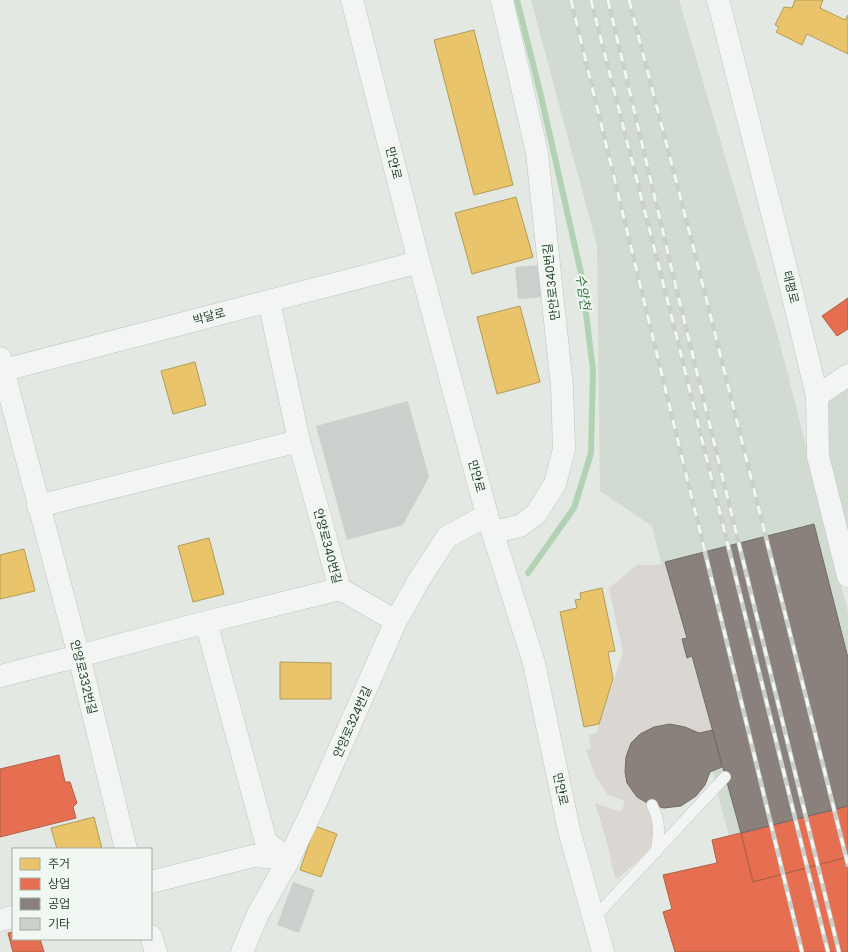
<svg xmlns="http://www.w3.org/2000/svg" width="848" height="952" font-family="Poppins,'Noto Sans KR',sans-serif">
	<rect width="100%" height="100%" fill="#e3e8e3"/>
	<path fill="#d1dbd2" d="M531 0H679L779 340 848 612V952H761L721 806 652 526 600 491 597 246Z
		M848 388V533L824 442 821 406Z"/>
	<path fill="#dad6d1" d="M814 524 848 658V857L741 833 713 730 699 733 685 727 670 724 654 727 640 734 631 743 626 757 625 772 627 783 637 797 646 802C651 815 656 831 651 845 648 853 626 871 619 878L615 877 606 839 595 803 621 812 625 801 608 795 595 775 586 750 591 748 589 735 597 733 599 724 623 653 609 588 637 565H657Z"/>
	<path fill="#e9c46a" stroke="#b09d58" d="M795 0H823L820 8 845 20 848 15V54L807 34 802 45 776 32 779 27 775 25 784 7 792 8Z
		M474 30 513 185 474 195 434 40Z
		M516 197 533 257 472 274 455 213Z
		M520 306 540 382 497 394 477 317Z
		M195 362 206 405 173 414 161 371Z
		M209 538 224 594 193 602 178 546Z
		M24 549 35 591 0 599V555Z
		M602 588 615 651 608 652 613 679 599 724 584 727 560 612 577 608 575 600 581 599 580 593Z
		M280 662 331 663V699H280Z
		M94 817 102 849H57L51 828Z
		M315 826 337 834 321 877 300 870Z"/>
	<path fill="#e76f51" stroke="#ae6146" d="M848 298V329L837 336 822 316Z
		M59 755 65 782H70L77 803 73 807 76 818 0 837V769Z
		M848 806V857L753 882 741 833Z
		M741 833 753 882 848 857V952H675L663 912 672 909 663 875 717 863 712 840Z
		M13 932V939H40L44 952H13L8 933Z"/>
	<path fill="#8a817c" stroke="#6d6e64" d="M814 524 848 658V806L741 833 692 656 687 658 682 639 687 638 665 562Z
		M670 724 685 727 699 733 713 730 722 767 710 772 705 785 696 796 681 806 664 808 649 804 637 797 627 783 625 772 626 757 631 743 640 734 654 727Z"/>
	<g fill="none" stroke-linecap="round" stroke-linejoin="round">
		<path stroke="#b2d2b3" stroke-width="6" d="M517 0 541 96 581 273 593 370 591 453 574 508 528 573"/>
	</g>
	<path fill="#cbd0cc" d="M541 265 544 297 518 299 515 267Z
		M408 401 429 477 403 525 347 540 316 426Z
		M293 882 315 890 299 933 277 925Z"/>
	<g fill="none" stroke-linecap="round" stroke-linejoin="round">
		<defs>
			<path id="service" d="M652 805C661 822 659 834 656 852
				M594 918 725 777"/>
			<path id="minor" d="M718 0 786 268 817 396 818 456 848 576
				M0 358 79 656 126 849
				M817 396 848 375
				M38 506 299 441
				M494 532 520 526 536 514 555 484 564 449 562 386 537 153 502 0
				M340 589 396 621
				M206 622 266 842 289 859
				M0 676 79 656 206 622 340 589 299 441 269 301
				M151 882 253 856 289 859
				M0 920 13 917
				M151 936 156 952
				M242 952 258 914 289 859 315 804 396 621 419 580 447 537 487 515"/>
			<path id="tertiary" d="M352 0 419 262 487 515 534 663 569 830 603 952
				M0 371 419 262"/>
		</defs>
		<use href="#service" stroke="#c1c6c1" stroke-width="12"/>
		<use href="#minor" stroke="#c1c6c1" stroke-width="23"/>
		<use href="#tertiary" stroke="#c1c6c1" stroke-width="23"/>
		<use href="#service" stroke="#f2f5f3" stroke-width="11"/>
		<use href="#minor" stroke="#f2f5f3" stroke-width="22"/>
		<use href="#tertiary" stroke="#f2f5f3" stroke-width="22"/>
		<defs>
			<path id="rail" d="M571 0 802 952
				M591 0 674 326 828 952
				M608 0 674 279 839 952
				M629 0 694 250 848 865"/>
		</defs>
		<use href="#rail" stroke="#ccd0cc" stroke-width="4.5"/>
		<use href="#rail" stroke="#f1f7f2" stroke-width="3" stroke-dasharray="9" stroke-linecap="butt"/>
	</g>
	<g text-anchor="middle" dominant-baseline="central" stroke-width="4" stroke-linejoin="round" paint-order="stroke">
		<g font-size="12" fill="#2a412d" stroke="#f1f7f2">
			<text transform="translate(394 163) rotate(76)">만안로</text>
			<text transform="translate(551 282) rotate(-96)">만안로340번길</text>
			<text transform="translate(791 287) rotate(76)">태평로</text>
			<text transform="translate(209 316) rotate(-15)">박달로</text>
			<text transform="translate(477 476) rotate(75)">만안로</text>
			<text transform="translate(328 546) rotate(75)">안양로340번길</text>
			<text transform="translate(84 677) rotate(76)">안양로332번길</text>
			<text transform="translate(352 722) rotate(-66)">안양로324번길</text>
			<text transform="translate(561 789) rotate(78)">만안로</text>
		</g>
		<g font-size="13" font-style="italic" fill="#357439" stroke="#f1f7f2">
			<text transform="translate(583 292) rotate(82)">수암천</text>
		</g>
	</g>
	<rect x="12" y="848" width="140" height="92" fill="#f1f7f2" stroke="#a1aea3"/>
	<rect x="20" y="858" width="20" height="12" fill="#e9c46a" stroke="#a1aea3"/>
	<text x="48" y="868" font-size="12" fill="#2a412d">주거</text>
	<rect x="20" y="878" width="20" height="12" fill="#e76f51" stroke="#a1aea3"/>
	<text x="48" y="888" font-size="12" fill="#2a412d">상업</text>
	<rect x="20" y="898" width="20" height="12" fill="#8a817c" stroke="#a1aea3"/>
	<text x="48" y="908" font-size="12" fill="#2a412d">공업</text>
	<rect x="20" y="918" width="20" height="12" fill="#cbd0cc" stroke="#a1aea3"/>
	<text x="48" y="928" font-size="12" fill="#2a412d">기타</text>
</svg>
